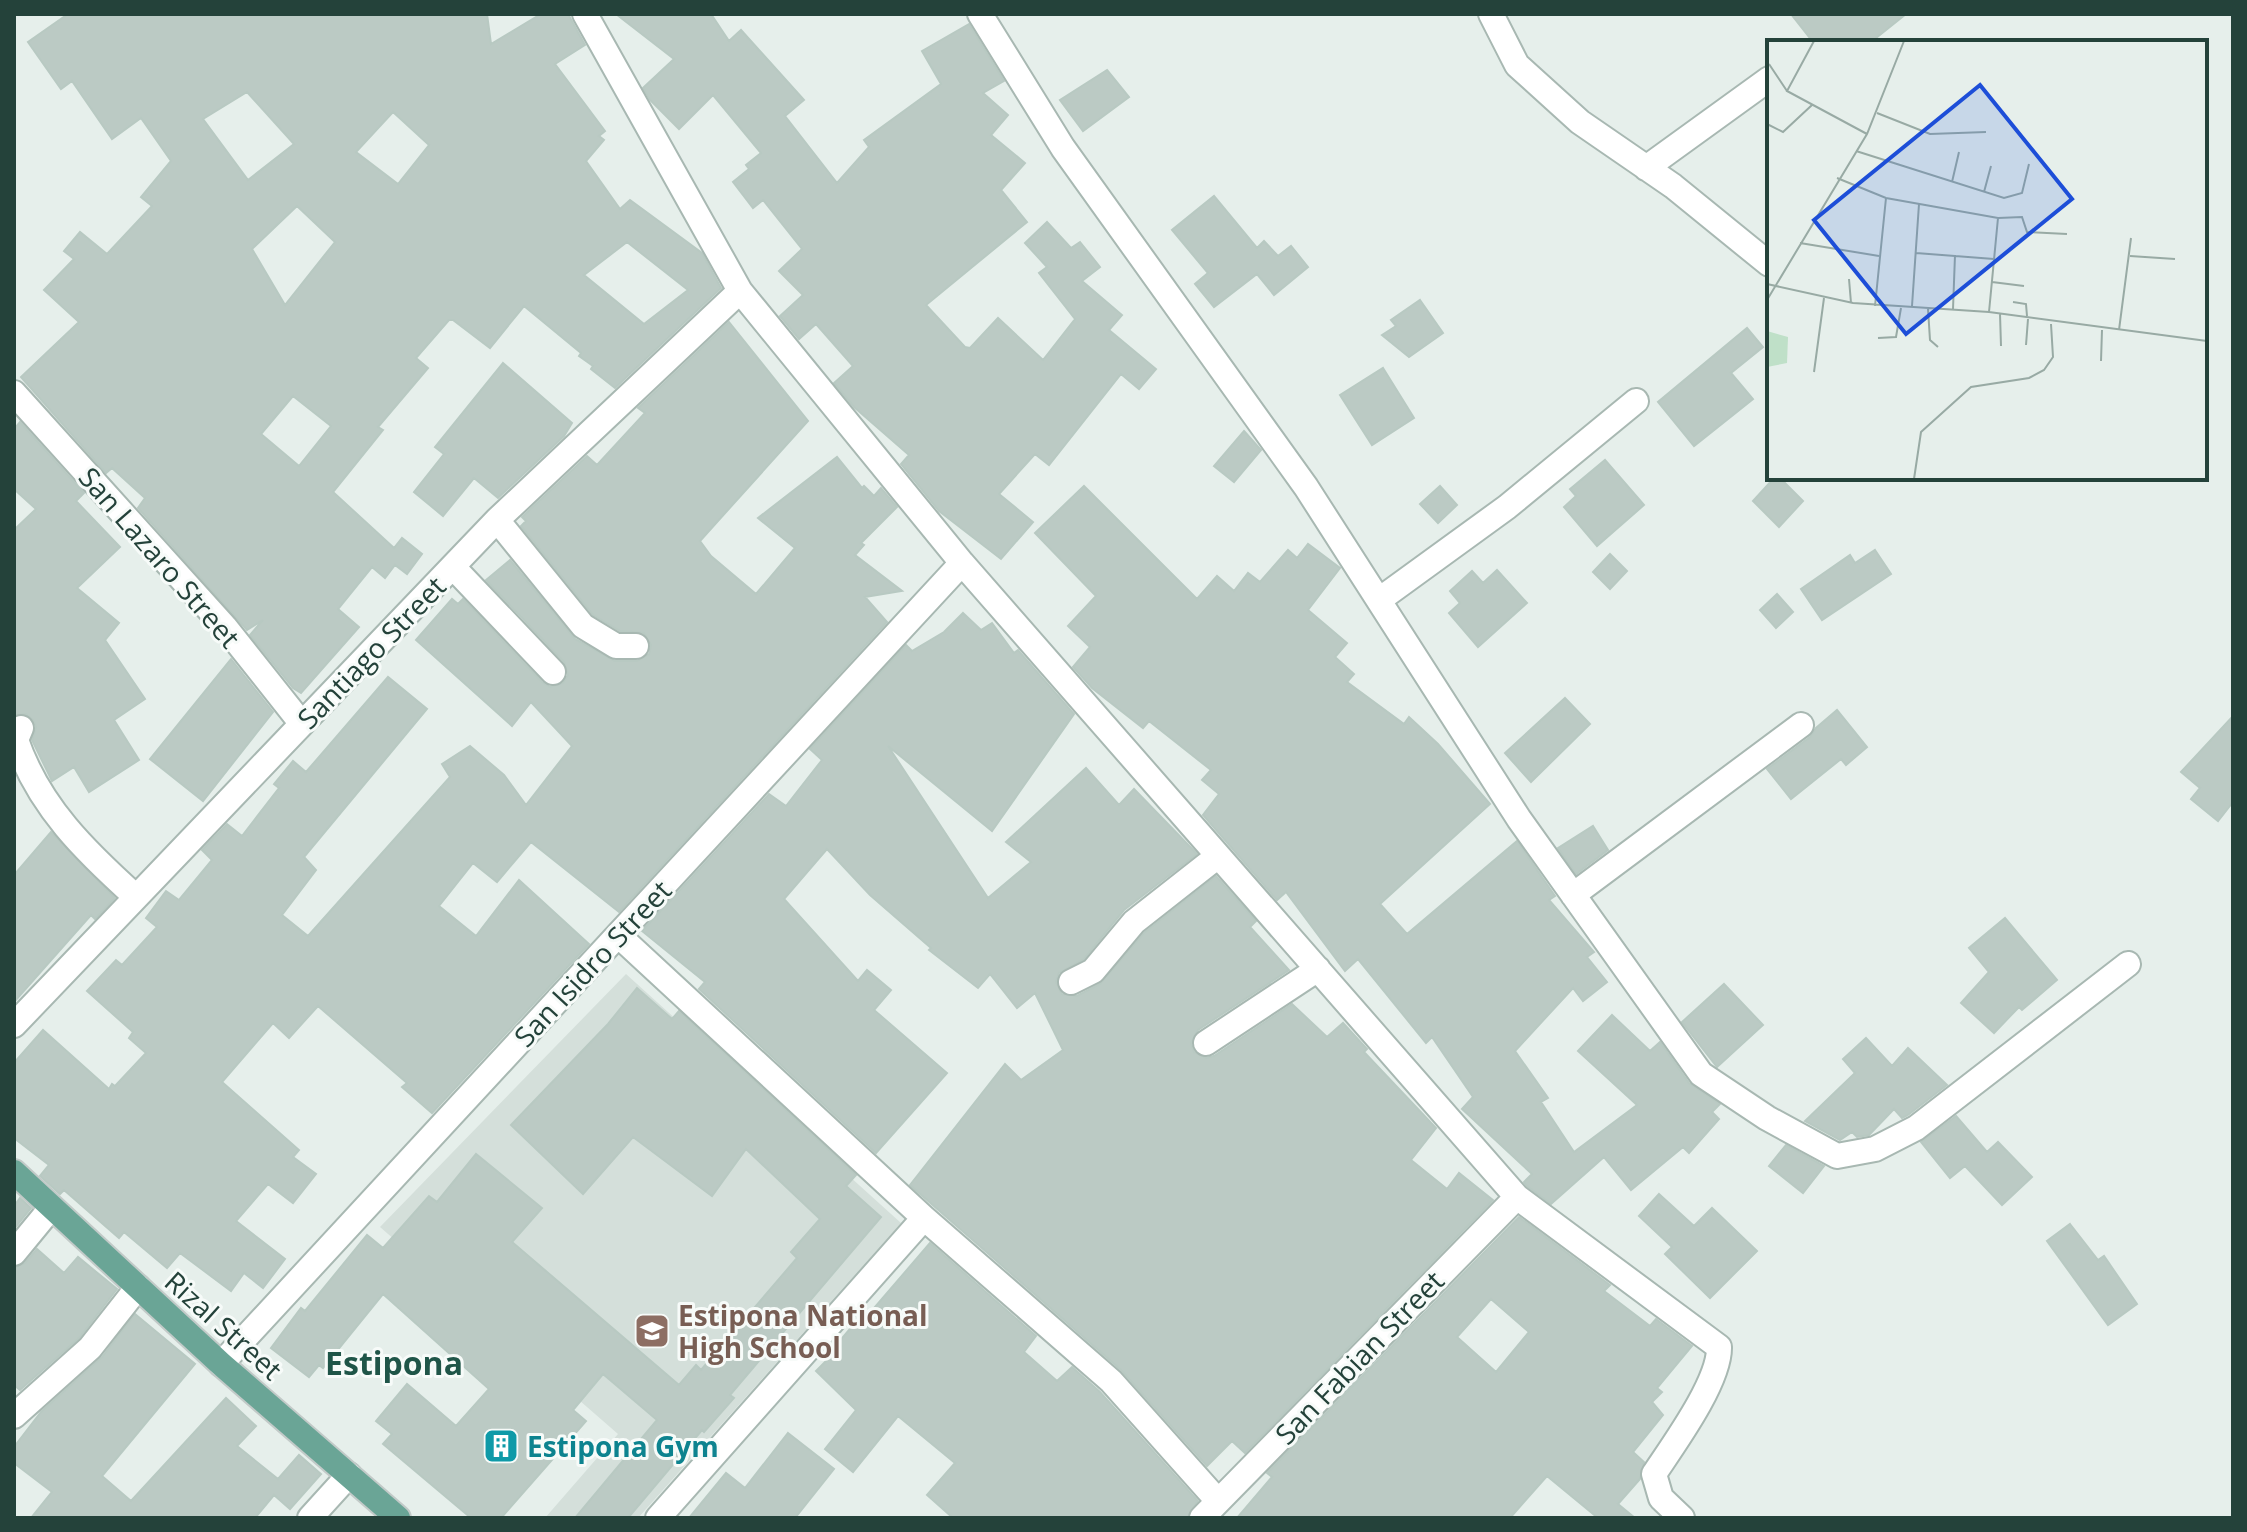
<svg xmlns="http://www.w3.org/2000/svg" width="2247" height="1532" font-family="'Open Sans',sans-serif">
	<rect width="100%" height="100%" fill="#e6efeb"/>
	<path fill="#d4dfda" d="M626 974 901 1223 638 1518H545L618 1434 380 1227Z"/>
	<path fill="#bbcac4" stroke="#b8c9c2" stroke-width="2" fill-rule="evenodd" d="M68 14H487L491 44 541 14H568L585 45 555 64 605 131 599 136 604 140 586 161 620 209 630 200 702 253 721 288 615 388 591 369 593 366 579 356 581 353 524 306 490 348 453 320H449L416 358 428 368 378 427 383 430 333 492 394 548 402 538 422 554 407 574 395 565 385 578 372 567 338 609 359 627 301 693 293 688 250 635 263 620 247 630 138 508 145 498 112 468 106 473 21 377 79 322 44 290 74 259 64 251 80 232 107 254 152 206 141 197 171 161 141 118 112 139 72 81 61 89 28 42ZM247 92 294 144 248 180 203 119ZM393 112 429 145 398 184 356 152ZM297 206 335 242 285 305 252 249ZM627 242 688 290 644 324 584 275ZM293 396 331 426 299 466 261 434Z
		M616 14H711L729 41 741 30 804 100 785 116 837 183 869 147 864 140 941 84 922 51 969 24 1004 81 983 93 1008 115 991 135 1025 163 1001 190 1027 222 926 305 965 347 970 348 998 318 1043 360 1075 319 1039 273 1047 267 1025 243 1047 222 1071 248 1080 242 1100 267 1082 281 1122 315 1109 330 1156 369 1139 389 1121 374 1049 465 1035 454 999 494 1033 522 1001 559 939 511 901 464 909 455 854 407 834 383 853 366 816 324 799 339 780 316 803 295 779 271 802 249 763 200 753 208 733 182 749 169 746 165 761 153 713 95 679 129 650 100 643 88 674 59Z
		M1791 14H1906L1871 42H1813Z
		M1107 70 1129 97 1083 131 1060 100Z
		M1214 196 1257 248 1264 241 1278 256 1291 246 1308 267 1274 295 1257 274 1214 307 1195 284 1208 273 1172 230Z
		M1420 300 1443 333 1409 357 1382 335 1396 326 1391 320Z
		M729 322 808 421 700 541 711 556 756 594 795 548 758 518 837 457 862 488 864 486 874 496 881 488 897 507 861 543 864 545 855 555 902 591 865 597 887 622 619 912 531 842 497 882 473 863 439 906 476 936 519 880 589 944 432 1113 402 1087 407 1083 318 1006 289 1038 273 1023 222 1082 299 1150 293 1157 316 1174 293 1203 268 1184 236 1221 285 1259 263 1288 244 1273 231 1291 180 1253 167 1268 124 1232 119 1238 64 1190 60 1194 40 1176 49 1165 14 1138V1063L43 1030 109 1089 112 1084 115 1086 146 1053 129 1038 133 1032 87 991 116 960 122 965 157 927 146 918 166 891 179 900 212 860 202 850 227 824 242 836 279 788 274 784 293 761 306 772 388 677 427 709 304 857 316 870 282 915 308 936 450 777 442 764 470 746 504 775 526 805 572 746 531 702 512 726 416 640 452 599 458 604 463 599 542 682 550 687 563 683 568 675 564 662 486 580 510 560 575 639 615 661H637L649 654 651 645 644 633 620 631 593 615 521 526 526 521 522 517 587 456 597 465 645 413 638 408Z
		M1747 328 1763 347 1731 373 1753 399 1694 446 1658 402Z
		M503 363 572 423 564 436 498 498 474 478 443 516 414 492 444 454 435 447Z
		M1383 368 1414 418 1372 445 1340 395Z
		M20 422 84 493 76 501 120 547 77 588 119 623 105 640 145 699 114 720 139 760 89 792 74 767 52 781 32 740 36 727 33 720 26 714 14 715V530L36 509 14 489V429Z
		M1244 431 1261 450 1234 482 1214 466Z
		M1605 460 1644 505 1597 546 1564 507 1576 496 1570 489Z
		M1774 478H1780L1803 501 1779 527 1753 501Z
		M1084 486 1197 599 1217 576 1234 591 1248 573 1260 582 1288 550 1297 558 1308 544 1340 568 1308 610 1347 643 1335 657 1354 674 1347 682 1404 724 1409 717 1438 744 1490 804 1380 904 1407 934 1517 841 1555 896 1549 900 1594 952 1587 957 1607 982 1583 1001 1573 988 1515 1051 1548 1098 1541 1102 1574 1152 1637 1105 1578 1051 1612 1015 1650 1051 1660 1042 1689 1083 1720 1104 1712 1112 1719 1119 1689 1153 1683 1147 1631 1190 1604 1157 1551 1204 1527 1186 1524 1182 1532 1174 1462 1109 1473 1097 1432 1037 1426 1043 1358 959 1345 971 1286 892 1277 900 1203 815 1219 794 1202 780 1211 770 1149 721 1143 728 1092 688 1073 667 1090 647 1068 626 1096 596 1035 533Z
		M1440 486 1457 505 1438 523 1420 504Z
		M1875 550 1891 574 1822 620 1801 589 1850 555 1855 563Z
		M1610 554 1627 571 1610 589 1593 572Z
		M1497 570 1527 603 1478 647 1449 613 1460 603 1450 591 1472 571 1483 583Z
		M1777 594 1793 612 1776 628 1760 610Z
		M963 613 981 630 992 623 1014 653 1018 650 1074 714 992 831 888 746 988 898 1031 862 1006 842 1086 768 1119 805 1134 789 1197 854 1124 910 1084 959 1059 973 1056 982 1062 994 1077 996 1100 984 1144 933 1216 876 1256 921 1250 927 1289 970 1198 1030 1191 1043 1194 1052 1206 1058 1214 1056 1292 1004 1327 1037 1343 1023 1367 1049 1364 1052 1436 1128 1411 1160 1447 1189 1459 1173 1493 1200 1245 1453 1232 1441 1207 1466 1121 1370 910 1185 1005 1064 1021 1080 1063 1050 1035 993 1017 1008 990 974 978 988 929 950 931 948 870 895 827 849 784 899 858 981 867 970 891 990 874 1010 947 1073 876 1153 699 989 705 982 642 931 769 794 786 806 822 760 810 749 906 645 912 651 944 632Z
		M231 659 273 712 203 801 150 759Z
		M1565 698 1590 724 1531 782 1505 753Z
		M1837 710 1867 747 1846 765 1841 759 1791 799 1767 769 1810 737 1816 728Z
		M2233 716V802L2218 821 2191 799 2200 788 2181 772Z
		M1593 826 1608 850 1576 874 1558 848Z
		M51 832 115 898 95 919 91 915 14 1002V875Z
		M2005 918 2057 980 2022 1010 2019 1007 1994 1033 1961 1003 1989 972 1969 948Z
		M1724 984 1763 1025 1717 1067 1682 1022Z
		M637 988 672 1019 679 1011 856 1175 846 1186 881 1217 730 1395 734 1398 704 1432 702 1430 628 1518H575L657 1420 603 1374 573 1410 586 1421 501 1518H471L383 1444 392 1434 376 1421 407 1384 456 1426 489 1389 383 1294 323 1368 319 1365 309 1377 271 1348 301 1308 305 1311 367 1235 383 1248 429 1196 437 1202 476 1154 542 1208 512 1242 679 1385 696 1365 701 1370 797 1258 791 1252 820 1219 746 1149 712 1196 633 1137 583 1194 511 1125 608 1024Z
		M1866 1038 1892 1066 1908 1048 1947 1085 1908 1115 1902 1118 1894 1109 1869 1135 1857 1137 1852 1132 1840 1140 1805 1121 1855 1073 1843 1059Z
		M1956 1116 1987 1152 1998 1142 2032 1177 2002 1205 1965 1166 1950 1178 1921 1142Z
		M1786 1145 1824 1166 1803 1193 1769 1166Z
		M1659 1194 1694 1226 1712 1208 1757 1251 1710 1298 1665 1254 1672 1247 1639 1216Z
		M20 1198 31 1208 14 1229V1206Z
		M1519 1217 1610 1285 1604 1291 1650 1326 1656 1319 1692 1346 1657 1388 1662 1392 1652 1402 1663 1415 1633 1452 1644 1462 1640 1479 1618 1504 1635 1518H1598L1547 1476 1510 1518H1237L1272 1477 1267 1473ZM1491 1299 1529 1332 1496 1372 1457 1337Z
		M2070 1224 2098 1260 2104 1256 2137 1304 2108 1325 2047 1241Z
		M930 1243 1036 1336 1024 1352 1057 1381 1072 1367 1100 1392 1198 1501 1187 1518H953L927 1495 955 1463 898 1416 853 1472 825 1449 856 1410 816 1371 841 1346 838 1343 865 1311 869 1314Z
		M37 1249 64 1273 78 1257 117 1289 79 1338 20 1390 14 1385V1268L25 1263Z
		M135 1314 195 1364 102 1476 131 1501 226 1398 256 1426 237 1446 278 1479 299 1455 321 1474 290 1509 274 1495 255 1518H31L52 1492 14 1463V1447L41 1412 102 1357Z
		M788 1433 834 1469 795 1518H689L726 1473 745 1488Z"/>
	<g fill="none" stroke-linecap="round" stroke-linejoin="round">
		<defs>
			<path id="minor" d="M585 14 740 291 962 563 1517 1197 1719 1347C1720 1381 1674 1444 1654 1474L1661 1498 1682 1518
				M980 14 1063 148 1306 487 1519 819 1701 1074 1767 1118 1837 1156 1875 1149 1916 1128 2128 964
				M1491 14 1517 65 1580 122 1673 186 1769 264
				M1646 168 1769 79
				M14 393 225 627 302 724
				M497 520 583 626 616 646H636
				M453 567 553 672
				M1379 600 1507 507 1636 401
				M21 728 16 740C39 807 86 852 136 897
				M1573 895 1801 725
				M618 935 924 1218 1111 1381 1218 1501
				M1071 982 1093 971 1134 922 1218 856
				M14 1025 497 520 740 291
				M1206 1043 1318 969
				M14 1253 51 1208
				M221 1364 962 563
				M14 1416 90 1348 138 1287
				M310 1518 349 1475
				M658 1518 924 1218
				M1202 1518 1517 1197"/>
			<path id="major" d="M14 1172 221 1364 398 1518"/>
		</defs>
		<use href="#minor" stroke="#a8b8b2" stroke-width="28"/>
		<use href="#major" stroke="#c2cac8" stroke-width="28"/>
		<use href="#minor" stroke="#fff" stroke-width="24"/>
		<use href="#major" stroke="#6aa596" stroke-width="24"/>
	</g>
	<defs>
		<symbol id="school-square" viewBox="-11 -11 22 22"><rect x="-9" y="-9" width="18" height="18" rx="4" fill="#8d6e63" stroke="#f7fbf9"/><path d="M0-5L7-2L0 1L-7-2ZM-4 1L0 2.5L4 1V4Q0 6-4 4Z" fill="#fff"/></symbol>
		<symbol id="building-square" viewBox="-11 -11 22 22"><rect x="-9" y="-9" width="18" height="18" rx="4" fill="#0f9aa8" stroke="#f7fbf9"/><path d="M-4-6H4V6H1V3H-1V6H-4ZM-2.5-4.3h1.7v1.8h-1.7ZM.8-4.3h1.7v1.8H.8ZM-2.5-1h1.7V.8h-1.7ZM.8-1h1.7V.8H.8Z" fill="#fff"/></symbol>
	</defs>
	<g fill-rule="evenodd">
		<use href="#school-square" x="632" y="1311" width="40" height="40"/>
		<use href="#building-square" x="481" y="1426" width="40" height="40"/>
	</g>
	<g text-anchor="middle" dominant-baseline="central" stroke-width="6" stroke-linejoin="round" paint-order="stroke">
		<g font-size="28" fill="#24423a" stroke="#f7fbf9">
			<text transform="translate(160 557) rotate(49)">San Lazaro Street</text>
			<text transform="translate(371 652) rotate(-46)">Santiago Street</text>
			<text transform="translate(592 963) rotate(-47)">San Isidro Street</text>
			<text transform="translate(224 1325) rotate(42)">Rizal Street</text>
			<text transform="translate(1359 1357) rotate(-46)">San Fabian Street</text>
		</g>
		<g font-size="28" font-weight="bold" fill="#785e54" stroke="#f7fbf9" text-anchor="start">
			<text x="678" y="1315">Estipona National<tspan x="678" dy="32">High School</tspan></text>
		</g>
		<g font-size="28" font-weight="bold" fill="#0d838f" stroke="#f7fbf9" text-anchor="start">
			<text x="527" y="1446">Estipona Gym</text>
		</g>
		<g font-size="32" font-weight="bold" fill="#1f5548" stroke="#f7fbf9">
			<text x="394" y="1362">Estipona</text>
		</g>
	</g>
	<g transform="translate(1767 40)">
		<rect width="440" height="440" fill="#e6efeb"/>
		<path d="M0 291 21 297 20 323 0 327Z" fill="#bfe0c8"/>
		<path fill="none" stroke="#98aaa4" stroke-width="2" d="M47 1 20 51 100 94M2 24 20 51M110 73 163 94 219 92M0 84 16 92 45 65M89 111 237 158 255 153 262 124M70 138 119 158 231 178 255 177 260 192 300 194M185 142 192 112M217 152 224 126M33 203 112 216M149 213 227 219M363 216 408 219M82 239 84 263M225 242 257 246M0 244 86 263 222 272 440 301M0 260 100 94 137 1M246 262 259 264 260 276M108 266 119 158M145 266 152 164M161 269 163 300 171 307M186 269 188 215M222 272 231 178M233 274 234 306M352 290 364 198M111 298 129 297 134 268M259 305 261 279M334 321 335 290M47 332 57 258M147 439 154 392 204 347 262 338 277 330 286 317 284 284"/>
		<path fill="#1d4ed8" fill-opacity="0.15" stroke="#1d4ed8" stroke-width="4" d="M213 45 305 159 139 294 47 180Z"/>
		<rect width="440" height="440" fill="none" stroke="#24423a" stroke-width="4"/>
	</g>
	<rect width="2247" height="1532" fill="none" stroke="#24423a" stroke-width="32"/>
</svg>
